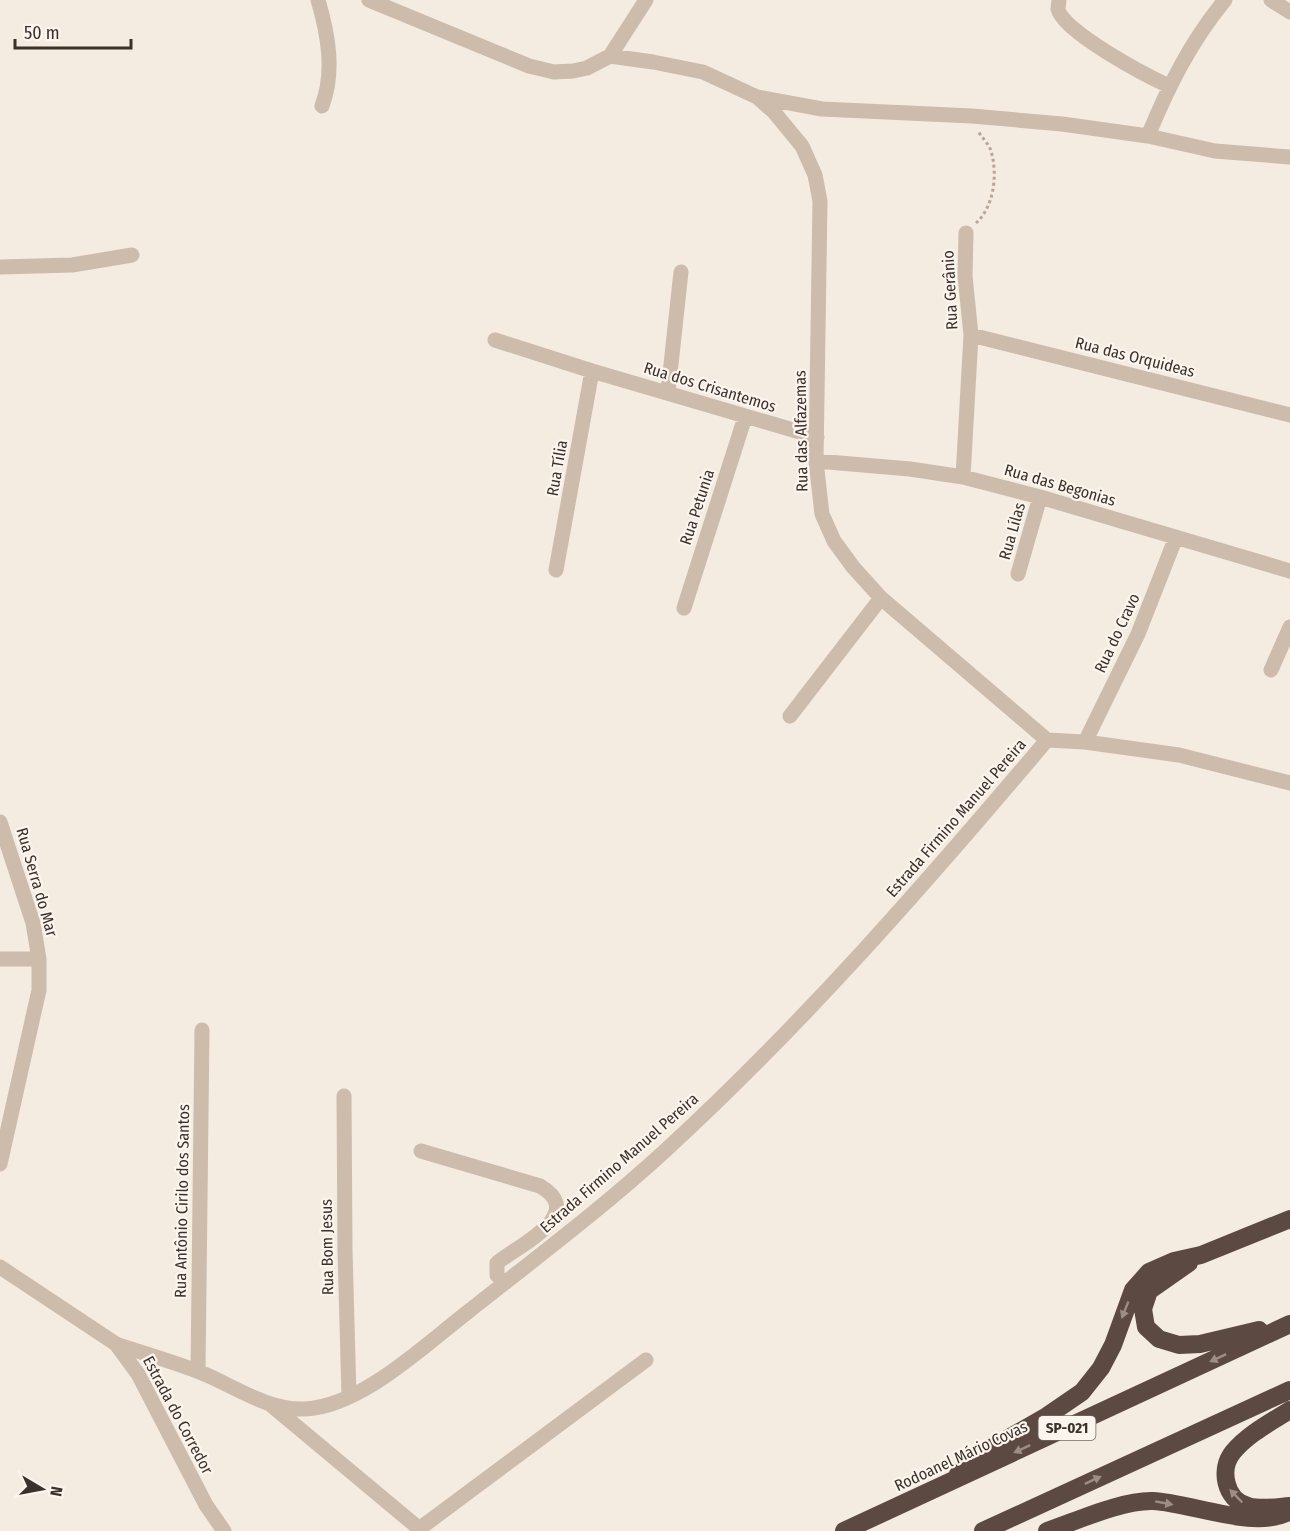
<svg xmlns="http://www.w3.org/2000/svg" width="1290" height="1531" font-family="'Fira Sans Condensed',sans-serif">
	<rect width="100%" height="100%" fill="#f4ebe1"/>
	<g fill="none" stroke-linecap="round" stroke-linejoin="round">
		<path stroke="#b9a596" stroke-width="3" stroke-dasharray="3 3" stroke-linecap="butt" d="M976 223C994 207 998 174 991 151 989 144 982 138 978 131"/>
		<path stroke="#cdbbac" stroke-width="15" d="M318 0C328 34 335 72 322 106
			M369 0 529 66 554 72 573 71 587 68 610 56 646 0
			M1059 0C1059 3 1058 6 1058 9 1063 32 1147 76 1169 86
			M1271 0 1290 12
			M610 56 653 62 703 72 757 97 774 112 802 146 815 175 820 201 816 461 822 514 834 541 853 567 881 598 1047 740 1085 742 1179 755 1290 783
			M757 97 822 109 972 116 1062 124 1148 136 1215 151 1290 157
			M1148 136C1168 87 1191 41 1225 0
			M0 267 72 265 132 255
			M971 335 1290 415
			M495 340 592 371 817 437
			M668 392 681 272
			M816 461 910 469 963 477 1040 497 1290 571
			M963 477 971 335 965 276 966 233
			M556 570 592 371
			M1018 574 1040 497
			M684 608 745 417
			M1271 670 1290 627
			M790 716 881 598
			M1085 742 1138 634 1176 537
			M0 822 33 923 39 959V990L0 1164
			M0 959H39
			M344 1096 345 1250 349 1397
			M421 1151 540 1186C588 1214 519 1245 497 1263V1275L504 1283
			M116 1344C143 1353 171 1361 197 1371 232 1384 266 1411 305 1409 361 1407 426 1344 469 1311 536 1258 604 1207 667 1149 804 1023 927 882 1047 740
			M198 1371 202 1030
			M271 1405 422 1531
			M419 1529 646 1360"/>
		<path stroke="#cdbbac" stroke-width="15" d="M0 1267 116 1344 138 1374 206 1505 224 1531"/>
		<path stroke="#5c4a42" stroke-width="18" d="M1189 1263 1149 1291 1143 1309 1146 1327 1159 1339 1179 1345 1200 1344 1259 1330
			M1290 1410C1271 1422 1248 1434 1233 1452 1219 1469 1225 1500 1248 1506 1261 1510 1276 1507 1290 1506
			M958 1474 974 1458 1047 1416 1082 1392 1101 1368 1113 1345 1133 1290 1149 1272 1174 1261 1201 1255 1290 1219
			M844 1531 1290 1324
			M983 1531 1290 1390
			M1047 1531C1077 1521 1122 1500 1153 1501 1192 1503 1256 1531 1290 1511"/>
	</g>
	<defs><path id="oneway-solid" d="M-6-.8H1V-3.2L6.5 0L1 3.2V.8H-6Z" transform="scale(1.5)"/></defs>
	<g fill="#9c8e87">
		<use href="#oneway-solid" transform="translate(1125 1310) rotate(112)"/>
		<use href="#oneway-solid" transform="translate(1218 1358) rotate(155)"/>
		<use href="#oneway-solid" transform="translate(1022 1449) rotate(155)"/>
		<use href="#oneway-solid" transform="translate(1093 1480) rotate(-25)"/>
		<use href="#oneway-solid" transform="translate(1236 1496) rotate(-134)"/>
		<use href="#oneway-solid" transform="translate(1164 1503) rotate(10)"/>
	</g>
	<g text-anchor="middle" dominant-baseline="central" stroke-width="4.5" stroke-linejoin="round" paint-order="stroke">
		<rect fill="#fbf5ee" stroke="#756b66" stroke-width="1.5" x="1038.5" y="1416" width="57" height="24" rx="4.5"/>
		<g font-size="15" font-weight="bold" fill="#3b302b">
			<text x="1067" y="1428">SP-021</text>
		</g>
		<g font-size="16" fill="#3b302b" stroke="#fbf5ee">
			<text transform="translate(950 290) rotate(-93)">Rua Gerânio</text>
			<text transform="translate(1135 357) rotate(14)">Rua das Orquideas</text>
			<text transform="translate(710 387) rotate(17)">Rua dos Crisantemos</text>
			<text transform="translate(801 431) rotate(-91)">Rua das Alfazemas</text>
			<text transform="translate(557 468) rotate(-80)">Rua Tília</text>
			<text transform="translate(1060 485) rotate(16)">Rua das Begonias</text>
			<text transform="translate(697 507) rotate(-72)">Rua Petunia</text>
			<text transform="translate(1012 531) rotate(-74)">Rua Lílas</text>
			<text transform="translate(1117 633) rotate(-65)">Rua do Cravo</text>
			<text transform="translate(956 818) rotate(-49)">Estrada Firmino Manuel Pereira</text>
			<text transform="translate(37 882) rotate(74)">Rua Serra do Mar</text>
			<text transform="translate(619 1163) rotate(-41)">Estrada Firmino Manuel Pereira</text>
			<text transform="translate(182 1201) rotate(-89)">Rua Antônio Cirilo dos Santos</text>
			<text transform="translate(327 1247) rotate(-91)">Rua Bom Jesus</text>
			<text transform="translate(178 1415) rotate(62)">Estrada do Corredor</text>
			<text transform="translate(961 1456) rotate(-25)">Rodoanel Mário Covas</text>
		</g>
	</g>
	<g transform="translate(42 1489) rotate(100)" stroke="#fbf5ee" stroke-width="4.5" paint-order="stroke">
	<path d="M0-4.5L10 22L0 15L-10 22Z" fill="#3b302b"/>
	<text y="-9" font-size="16" font-weight="bold" text-anchor="middle" fill="#3b302b">N</text>
	</g>
	<path d="M15 39v9h116v-9" fill="none" stroke="#3b302b" stroke-width="3"/>
	<text x="24" y="39" font-size="18" fill="#3b302b" stroke="#fbf5ee" stroke-width="4.5" paint-order="stroke">50 m</text>
</svg>
